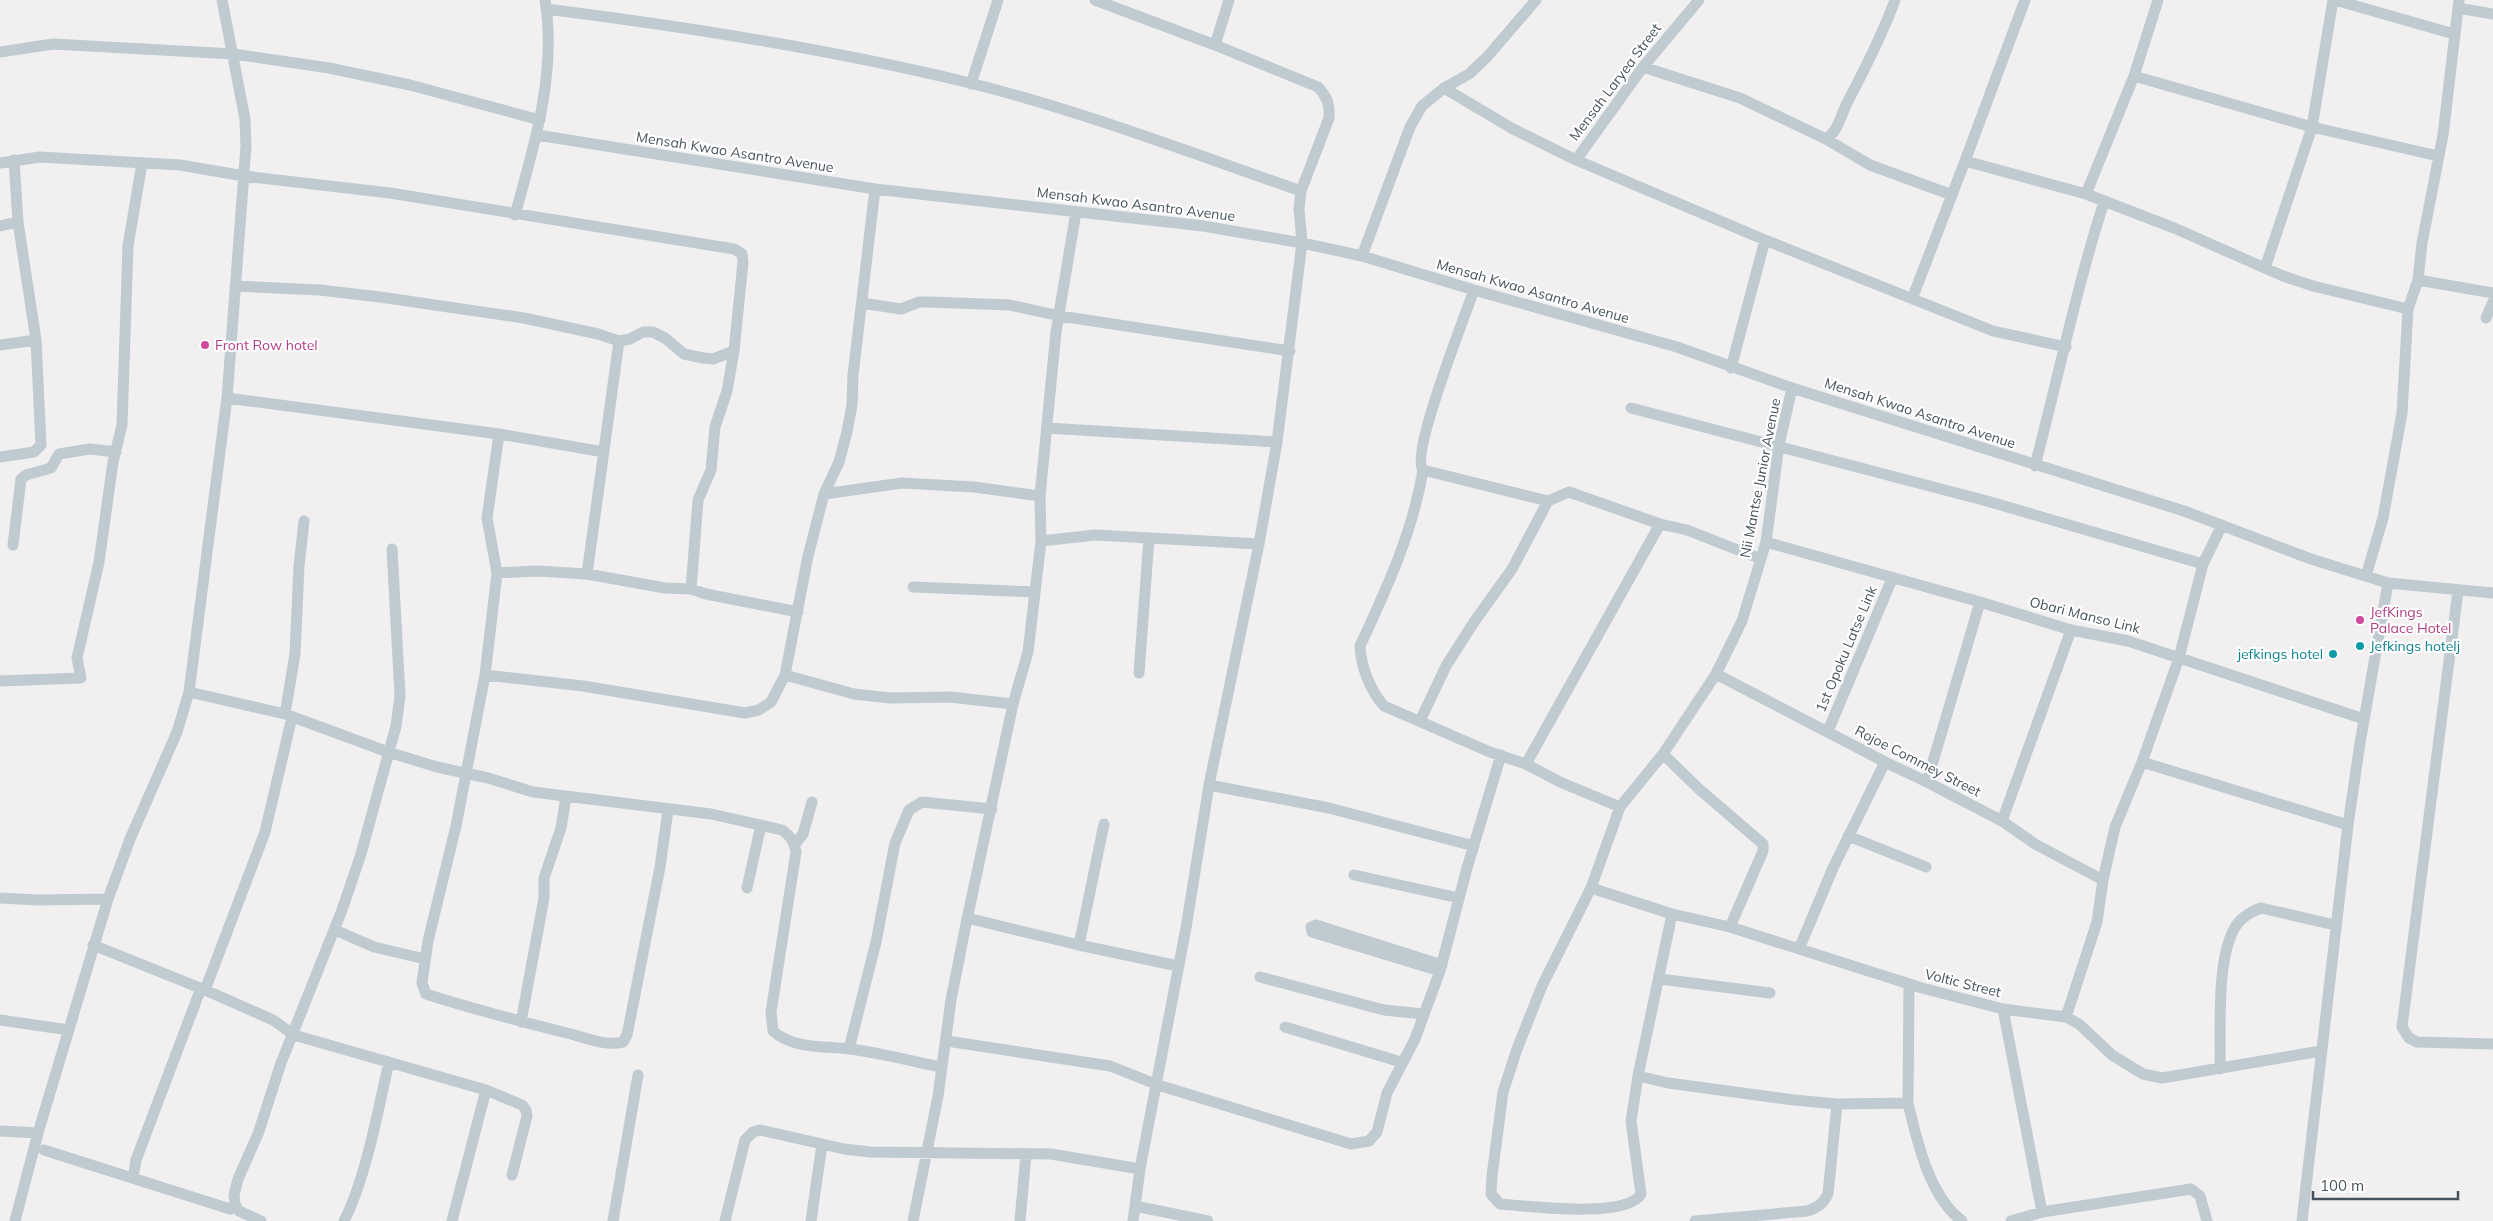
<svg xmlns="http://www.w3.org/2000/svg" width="2493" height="1221" font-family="Mulish,sans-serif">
	<rect width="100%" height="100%" fill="#f1efef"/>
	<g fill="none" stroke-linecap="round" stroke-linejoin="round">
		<path stroke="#bfcad1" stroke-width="11" d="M1095 0 1215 45 1318 87C1327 97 1330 104 1329 118L1301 191 1299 209 1302 243 1277 442 1259 544 1209 785 1186 928 1140 1169 1133 1221
			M2025 0 1965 161 2086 194 2174 228 2283 276 2313 286 2408 309
			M2335 0 2454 34
			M2458 8 2493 14
			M546 9C689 27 831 49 970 83 1082 111 1191 153 1301 191
			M1215 45 1229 0
			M0 52 53 44 234 54 329 68 410 85 540 120
			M1643 67 1740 98 1826 139C1839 130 1840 117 1847 103 1865 69 1882 36 1895 0
			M2134 76 2312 127 2438 156
			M971 84 998 0
			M1444 88 1513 129 1576 160 1643 67 1699 0
			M537 135 875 189 1203 226 1302 243 1362 256 1474 290 1677 347 1792 388 2184 511 2311 559 2388 583 2493 593
			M1826 139 1870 165 1952 195
			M1576 160 1765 240 1993 331 2066 347
			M0 163 40 157 180 165 244 176 390 193 734 249 742 254 743 262 734 351 727 391 715 427 711 470 698 500 691 589
			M2086 194 2134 76 2158 0
			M515 215C534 146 557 73 545 0
			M0 226 18 222
			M1362 256 1410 127 1422 106 1444 88 1469 74 1487 57 1536 0
			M2265 268 2312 127 2333 0
			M2418 280 2493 293
			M235 286 320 290 380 297 524 318 598 334 619 341 630 339 643 332H653L665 338 684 354 703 358 713 359 734 351
			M1474 290C1465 316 1410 454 1423 470L1548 501 1569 492 1660 524
			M1912 299 1965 161
			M862 303 901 309 919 302H929L1010 305 1060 316 1290 351
			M2486 318 2493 302
			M0 345 36 340
			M1731 368 1765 240
			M227 398 499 434 604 452
			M1631 408 1987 501 2203 564
			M1047 428 1277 442
			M499 434 487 518 497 573 485 675 456 826 428 941 422 983 426 994C472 1009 519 1021 567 1033 584 1037 606 1047 623 1042L627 1035 660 867 668 810
			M0 457 34 452 41 445 36 340 18 222 14 160
			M2035 466C2058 378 2076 289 2104 202
			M1423 470C1413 532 1386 590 1360 646 1361 667 1370 690 1384 706L1490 752 1526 764 1560 782 1620 807
			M824 494 902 483 974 487 1040 496
			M1041 541 1095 535 1259 544
			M1766 542 1980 602 2071 630 2128 641 2364 719
			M13 545 21 479 26 475 51 468 59 454 90 449 116 452
			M497 573 537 571 587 574 665 588 691 589 706 594 798 612
			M587 574 619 341
			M2366 576 2383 518 2402 413 2408 309 2418 280 2422 243 2443 135 2459 0
			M913 587 1034 592
			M2458 591 2402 1027 2409 1038 2417 1042 2493 1044
			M1139 673 1149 538
			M1716 674 1885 762 1927 782 2002 821 2035 844 2103 880
			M485 675 583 686 745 713 759 710 771 702 785 675 808 556 824 494 839 462 847 432 852 405 853 375 875 189
			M785 675 854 694 890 698 950 697 1013 704
			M0 681 81 678 77 658 99 562 113 462 122 425 128 246 142 163
			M189 692 285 714 388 752 437 767 488 778 533 792 711 814 782 830C791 836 794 842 796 852L771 1012 773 1031C793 1049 825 1046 850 1049 881 1053 911 1061 941 1067
			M285 714 295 654 299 566 304 521
			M1420 721 1446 666 1474 622 1512 569 1548 501
			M1828 731 1892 579
			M1663 754 1699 789 1763 844V851L1730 927
			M2142 762 2348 825
			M1526 764 1660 524 1687 530 1761 559
			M1927 782 1980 602
			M1209 785 1329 808 1474 846
			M2002 821 2071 630
			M1848 836 1926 867
			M795 844 803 834 812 802
			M1354 875 1459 898
			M747 888 761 825
			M1591 888 1672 914 1730 927 1922 988 2003 1009 2066 1017 2079 1024 2112 1055 2143 1074 2162 1078 2321 1051
			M0 898 39 900 108 899
			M1672 914 1638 1076 1668 1083 1794 1100 1837 1104 1908 1103 1909 984
			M967 918 1079 945 1178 966
			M335 930 374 947 425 959
			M93 945 205 990 273 1020 294 1035 486 1090 522 1105 526 1110 527 1116 512 1175
			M1079 945 1104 824
			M1799 949 1833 868 1885 762
			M1440 971 1312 932 1311 927 1316 925 1442 965
			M1260 977 1384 1010 1423 1014
			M1660 979 1770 993
			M205 990 265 832 292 717
			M2003 1009 2042 1212
			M2066 1017 2097 922 2103 880 2115 827 2142 762 2179 658 2203 564 2222 525
			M0 1020 69 1030
			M521 1022 544 898V878L561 828 566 797
			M1285 1027 1401 1062
			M947 1041 1110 1066 1158 1085 1351 1144 1369 1141 1377 1132 1387 1093 1415 1039 1440 971 1467 868 1501 755
			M849 1049 876 942 895 843 909 810 922 802 992 809
			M2220 1069C2221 1030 2216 963 2234 929 2240 918 2250 912 2261 908L2335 925
			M1638 1076 1631 1121 1641 1194C1627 1219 1527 1206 1500 1204L1491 1194 1492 1176 1503 1092 1517 1049 1542 986 1591 888 1620 807 1663 754 1716 674 1742 621 1766 542 1779 445 1792 388
			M1908 1103C1917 1141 1929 1196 1962 1221
			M0 1131 38 1133
			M44 1150 230 1209
			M133 1178 136 1160 201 988
			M1135 1206 1208 1221
			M15 1221 38 1133 108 899 130 839 177 732 189 692 227 398 246 146 245 119 222 0
			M261 1221 239 1211 235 1204 234 1195 238 1179 258 1134 281 1063 342 910 361 854 396 726 400 696 392 549
			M344 1221C366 1178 378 1110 389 1062
			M452 1221 486 1090
			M613 1221 638 1075
			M725 1221 745 1140 753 1132 760 1130 844 1149 870 1152 1051 1154 1140 1169
			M811 1221 822 1144
			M913 1221 938 1096 951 1000 966 924 1013 704 1028 652 1041 541 1040 496 1056 332 1076 212
			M1020 1221 1026 1154
			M1695 1221 1807 1211C1817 1208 1823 1204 1828 1194L1837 1104
			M2011 1221 2042 1212 2191 1189 2200 1196 2207 1221
			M2302 1221 2348 825 2360 743 2388 583"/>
	</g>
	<g fill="#d1479c" stroke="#fff" stroke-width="2">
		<circle cx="205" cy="345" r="5"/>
		<circle cx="2360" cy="620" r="5"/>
	</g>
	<g fill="#0f9aa8" stroke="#fff" stroke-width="2">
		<circle cx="2360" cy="646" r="5"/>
		<circle cx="2333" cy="654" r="5"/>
	</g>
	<g text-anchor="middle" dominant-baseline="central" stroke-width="4.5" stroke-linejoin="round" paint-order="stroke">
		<g font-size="14" fill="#47535c" stroke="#fff">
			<text transform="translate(1615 82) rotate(-53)">Mensah Laryea Street</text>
			<text transform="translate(735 152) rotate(9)">Mensah Kwao Asantro Avenue</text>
			<text transform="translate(1136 204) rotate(7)">Mensah Kwao Asantro Avenue</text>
			<text transform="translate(1533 291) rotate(16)">Mensah Kwao Asantro Avenue</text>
			<text transform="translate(1920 413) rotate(18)">Mensah Kwao Asantro Avenue</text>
			<text transform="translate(1760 478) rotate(-79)">Nii Mantse Junior Avenue</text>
			<text transform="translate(2085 615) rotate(14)">Obari Manso Link</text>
			<text transform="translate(1846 649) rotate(-67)">1st Opoku Latse Link</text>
			<text transform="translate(1918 761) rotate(27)">Rojoe Commey Street</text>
			<text transform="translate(1963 983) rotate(14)">Voltic Street</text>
		</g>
		<g font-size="14" fill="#b23c85" stroke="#fff" text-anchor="start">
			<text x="215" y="345">Front Row hotel</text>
			<text x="2370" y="612">JefKings<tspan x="2370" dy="16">Palace Hotel</tspan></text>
		</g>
		<g font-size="14" fill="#0d838f" stroke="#fff" text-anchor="start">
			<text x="2370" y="646">Jefkings hotelj</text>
			<text x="2323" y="654" text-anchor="end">jefkings hotel</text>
		</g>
	</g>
	<path d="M2313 1191v8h145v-8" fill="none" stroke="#47535c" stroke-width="2.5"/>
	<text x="2320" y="1191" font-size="15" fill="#47535c" stroke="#ffffff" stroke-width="4" paint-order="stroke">100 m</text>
</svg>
